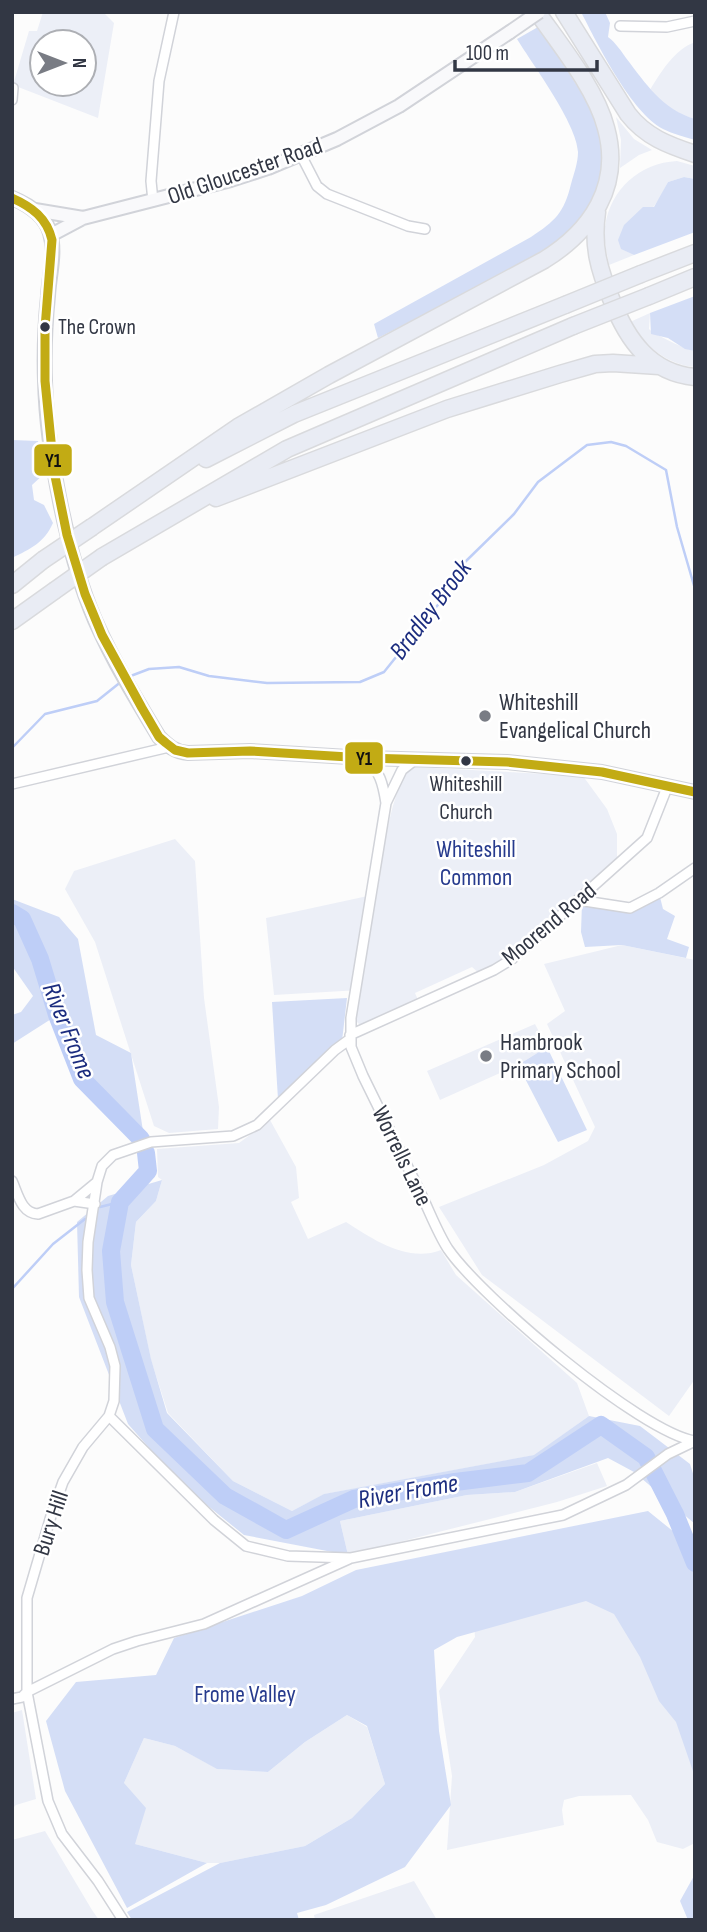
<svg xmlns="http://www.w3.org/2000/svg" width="707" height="1932" font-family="'Sofia Sans Condensed',sans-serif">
	<rect width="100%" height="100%" fill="#fcfcfc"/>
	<path fill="#eceff7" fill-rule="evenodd" d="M43 12H103L114 23 98 118 13 85 29 31H37ZM42 42H84V84H42Z
		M695 42V119C677 114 662 104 650 90 661 72 674 50 695 42Z
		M616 117 634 139 652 150 639 155 620 168 621 140Z
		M677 161 695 166V179L684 177 668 182 660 198 622 249 634 255 609 265C607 253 603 239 605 227 610 189 640 163 677 161Z
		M650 313 649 329C655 335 685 349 695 351V367C667 365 644 345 630 322Z
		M414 767 583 776 607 809 617 834V861L509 956 480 974 472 967 415 993 418 1000 369 1024 360 1025 356 1021 360 990 274 995 266 918 377 894C382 866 390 781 414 767Z
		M175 839 195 861 204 998 219 1107 218 1129 169 1133 154 1126 95 942 65 889 74 871Z
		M622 945 695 960V1379L669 1416 482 1275 439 1207 544 1165 588 1141 595 1127 547 1024 565 1011 544 964Z
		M535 1024 547 1047 518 1065 440 1100 427 1071Z
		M270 1120 296 1167 299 1198 291 1202 308 1239 346 1222C374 1240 408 1263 441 1250L456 1275 577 1383 589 1416 535 1455 325 1494 292 1511 233 1481 168 1413 151 1360 131 1265 136 1222 156 1201 162 1180 158 1177 157 1149 239 1143Z
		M597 1463 607 1486 557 1502 348 1555 340 1521 467 1495 515 1492Z
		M599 1592 665 1675 695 1763V1843L683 1849 657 1842 648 1820 631 1795 579 1796 564 1800 562 1810 564 1825 447 1850 452 1776 439 1691 475 1637 474 1625Z
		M22 1710 36 1799 16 1805 12 1809V1713Z
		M347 1715 367 1727 385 1784 352 1818 305 1846 220 1863H207L135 1844 124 1783 144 1738 175 1746 218 1769 268 1772 305 1742Z
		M45 1831 92 1910 99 1920H12V1840Z
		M414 1881 437 1920H315L314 1915Z"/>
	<path fill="#d4def6" d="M581 12H605L610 23 608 37C616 43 621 51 626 58 646 84 662 109 695 119V140C685 137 673 134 663 129 631 112 598 45 581 12Z
		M538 27C556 55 596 107 601 138 606 171 596 203 573 227 556 245 532 256 511 268 467 293 423 315 378 338L374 324 531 237C555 221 564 213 571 184 574 173 578 163 578 152 577 124 533 65 517 39Z
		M684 177 695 179V232L634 255 621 249 618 240 624 225 643 207H654L668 182Z
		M695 296V351L685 349 668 338 651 334 650 313Z
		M12 440 38 441 44 474 32 485 34 500 44 505 53 523C44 543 30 549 12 558Z
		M659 893 663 909 675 916 667 939 689 947 686 958 622 945 585 947 581 932 582 903 630 908Z
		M12 899 59 917 78 939 96 1035 131 1053 143 1131 81 1071 59 1014 12 1044V1015L21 1012 33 996 12 966Z
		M347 998 342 1041 278 1099 272 1002Z
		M547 1047 587 1130 558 1142 518 1065Z
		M162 1180 156 1201 136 1222 131 1265 151 1359 167 1413 233 1481 292 1511 324 1494 534 1455 589 1416 640 1426 690 1464 695 1480V1524L634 1472 608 1458 515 1492 467 1495 340 1521 348 1555 244 1535 182 1485 128 1424 79 1297 77 1222 108 1196Z
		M648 1511 695 1549V1777L676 1722 659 1701 640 1657 614 1614 586 1601 457 1637 434 1650 439 1731 451 1805 405 1867 326 1905 297 1913 299 1920H132L127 1912 220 1863 305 1846 352 1818 385 1784 367 1726 347 1715 305 1742 268 1772 217 1769 175 1746 144 1738 124 1783 146 1808 135 1844 207 1863 127 1908 65 1791 46 1721 76 1682 156 1675 174 1638 302 1596 356 1570Z
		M695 1874V1920H688L680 1901Z"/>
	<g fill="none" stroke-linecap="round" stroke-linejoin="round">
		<path stroke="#becef7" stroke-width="2.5" d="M128 677 149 669 179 667 209 676 267 683 360 682 384 672 445 596 464 563 514 514 538 482 587 445 611 442 626 446 666 470 677 527 695 589
			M12 748 45 714 97 701 122 681
			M100 1207 120 1202
			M12 1289 53 1244 85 1219"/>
		<path stroke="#becef7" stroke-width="18" d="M12 913 22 919 40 959 57 1015 82 1079 141 1139
			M146 1153 148 1171 120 1202 111 1251 115 1302 155 1429 225 1496 286 1530 354 1499 455 1482 528 1473 601 1425 646 1457 675 1514 695 1563"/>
		<defs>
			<path id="street" d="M620 26 667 27 695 21
				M12 100 13 88
				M301 155 317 186 327 194 408 226 425 229
				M153 201 151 181 159 81 174 12
				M365 758C380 771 383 784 386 803L351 1018V1047L363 1076C382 1115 401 1153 420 1192 429 1210 437 1232 448 1249 481 1297 640 1432 695 1441
				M12 784 169 747
				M386 803 402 770 416 759
				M578 900 630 908 659 893 695 868
				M350 1035 494 970 512 959 647 838 668 785
				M12 1181C18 1194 21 1213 38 1214L74 1201 95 1204
				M74 1201 97 1182
				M109 1416 214 1520 246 1546 288 1556 351 1558 563 1515 626 1485 668 1454 695 1441
				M12 1699 22 1697 27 1692 113 1649 137 1641 204 1624 349 1559
				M123 1920 98 1881 62 1834 48 1801 27 1692V1598L51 1516 63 1482 83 1447 109 1416 114 1401 115 1366 110 1347 89 1298 87 1270 88 1242 97 1182 102 1166 113 1155 151 1142 233 1136 257 1125 335 1050 350 1039"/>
			<path id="secondary" d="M12 198C29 205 45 215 50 233 56 252 49 276 48 296 45 325 44 353 45 381 47 452 67 555 95 620 113 661 136 699 159 737 168 746 175 752 188 753L250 751 365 758 507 762 602 772 695 792
				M35 210 83 218
				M51 235 83 218 231 180 268 168 337 139 399 106 510 32"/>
			<path id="highway" d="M564 12 628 114C646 137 668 145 695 154
				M597 212C592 246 599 270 612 301 627 339 650 373 695 377
				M641 274 695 253
				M649 296 695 277
				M206 459 294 414 565 305
				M216 498 447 409 560 374 595 364 613 363 659 366
				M92 527 238 427 329 375 544 260C591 231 622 186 606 128 596 89 561 46 537 12
				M102 557 287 449 573 326
				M12 585 43 560
				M12 621 54 591"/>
		</defs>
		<use href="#street" stroke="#d1d3d9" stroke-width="12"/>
		<use href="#secondary" stroke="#d1d3d9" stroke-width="16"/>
		<use href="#highway" stroke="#d9dadd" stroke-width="19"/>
		<use href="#street" stroke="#fff" stroke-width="9"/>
		<use href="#secondary" stroke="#f9f9fb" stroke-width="12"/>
		<use href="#highway" stroke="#e9ecf4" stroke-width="16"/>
		<defs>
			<path id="secondary-bridge" d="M510 32 539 12"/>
			<path id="highway-bridge" d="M565 305 641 274
				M573 326 649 296
				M43 560 92 527
				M54 591 102 557"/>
		</defs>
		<use href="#secondary-bridge" stroke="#d1d3d9" stroke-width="16" stroke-linecap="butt"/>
		<use href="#highway-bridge" stroke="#d9dadd" stroke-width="19" stroke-linecap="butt"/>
		<use href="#secondary-bridge" stroke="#f9f9fb" stroke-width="12"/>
		<use href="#highway-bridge" stroke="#e9ecf4" stroke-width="16"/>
		<defs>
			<path id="bus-1" d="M12 198C32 207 47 218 52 240L45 328V381L54 471 67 535 85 594 102 635 142 708 159 737 166 743 175 750 188 753 250 751 365 758 507 762 602 772 695 792"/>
		</defs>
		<use href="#bus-1" stroke="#fff" stroke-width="14"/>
		<use href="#bus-1" stroke="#c2ab14" stroke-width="9"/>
	</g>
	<g fill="#323744" stroke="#fff" stroke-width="2.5">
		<circle cx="45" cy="327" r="6"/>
		<circle cx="466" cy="761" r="6"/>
	</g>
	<g fill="#797c84" stroke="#fff" stroke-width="2.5">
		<circle cx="485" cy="716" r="7"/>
		<circle cx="486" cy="1056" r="7"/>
	</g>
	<g text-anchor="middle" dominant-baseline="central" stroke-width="5" stroke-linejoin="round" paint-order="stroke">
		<g font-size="22" fill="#323744" stroke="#fff" text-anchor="start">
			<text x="58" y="327">The Crown</text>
			<text x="466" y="784" text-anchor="middle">Whiteshill<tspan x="466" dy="28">Church</tspan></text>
		</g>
		<g font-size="24" fill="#323744" stroke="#fff">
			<text transform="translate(245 171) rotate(-19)">Old Gloucester Road</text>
			<text transform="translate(549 924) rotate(-40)">Moorend Road</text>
			<text transform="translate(402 1156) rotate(64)">Worrells Lane</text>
			<text transform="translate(51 1523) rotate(-72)">Bury Hill</text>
		</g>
		<g font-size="24" fill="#323744" stroke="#fff" text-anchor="start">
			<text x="499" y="702">Whiteshill<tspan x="499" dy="28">Evangelical Church</tspan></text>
			<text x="500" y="1042">Hambrook<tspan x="500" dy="28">Primary School</tspan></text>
		</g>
		<g font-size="24" fill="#263a8d" stroke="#fff">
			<text x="476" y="849">Whiteshill<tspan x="476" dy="28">Common</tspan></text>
			<text x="245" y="1694">Frome Valley</text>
		</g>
		<g font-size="26" font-style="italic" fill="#1c2d7f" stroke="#fff">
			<text transform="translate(431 610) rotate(-53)">Bradley Brook</text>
			<text transform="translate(68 1031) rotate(68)">River Frome</text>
			<text transform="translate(408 1492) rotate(-10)">River Frome</text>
		</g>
	</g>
	<g stroke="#fff" stroke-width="2.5">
		<rect x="33" y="443" width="40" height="34" rx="7" fill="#c2ab14"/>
		<rect x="344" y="741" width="40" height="34" rx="7" fill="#c2ab14"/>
	</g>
	<g font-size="19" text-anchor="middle" font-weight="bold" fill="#111">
		<text x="53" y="467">Y1</text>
		<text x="364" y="765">Y1</text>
	</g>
	<rect width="707" height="1932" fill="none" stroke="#323744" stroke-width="28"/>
	<g transform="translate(63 63) rotate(90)"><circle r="33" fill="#ffffff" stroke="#adafb4" stroke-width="2"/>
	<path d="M0-5L12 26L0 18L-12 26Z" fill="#797c84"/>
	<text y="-10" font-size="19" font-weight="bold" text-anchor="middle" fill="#323744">N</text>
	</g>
	<path d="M455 60v10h142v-10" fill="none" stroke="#323744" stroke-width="3.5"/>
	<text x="466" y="60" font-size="21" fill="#323744" stroke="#ffffff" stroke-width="5" paint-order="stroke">100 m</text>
</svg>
